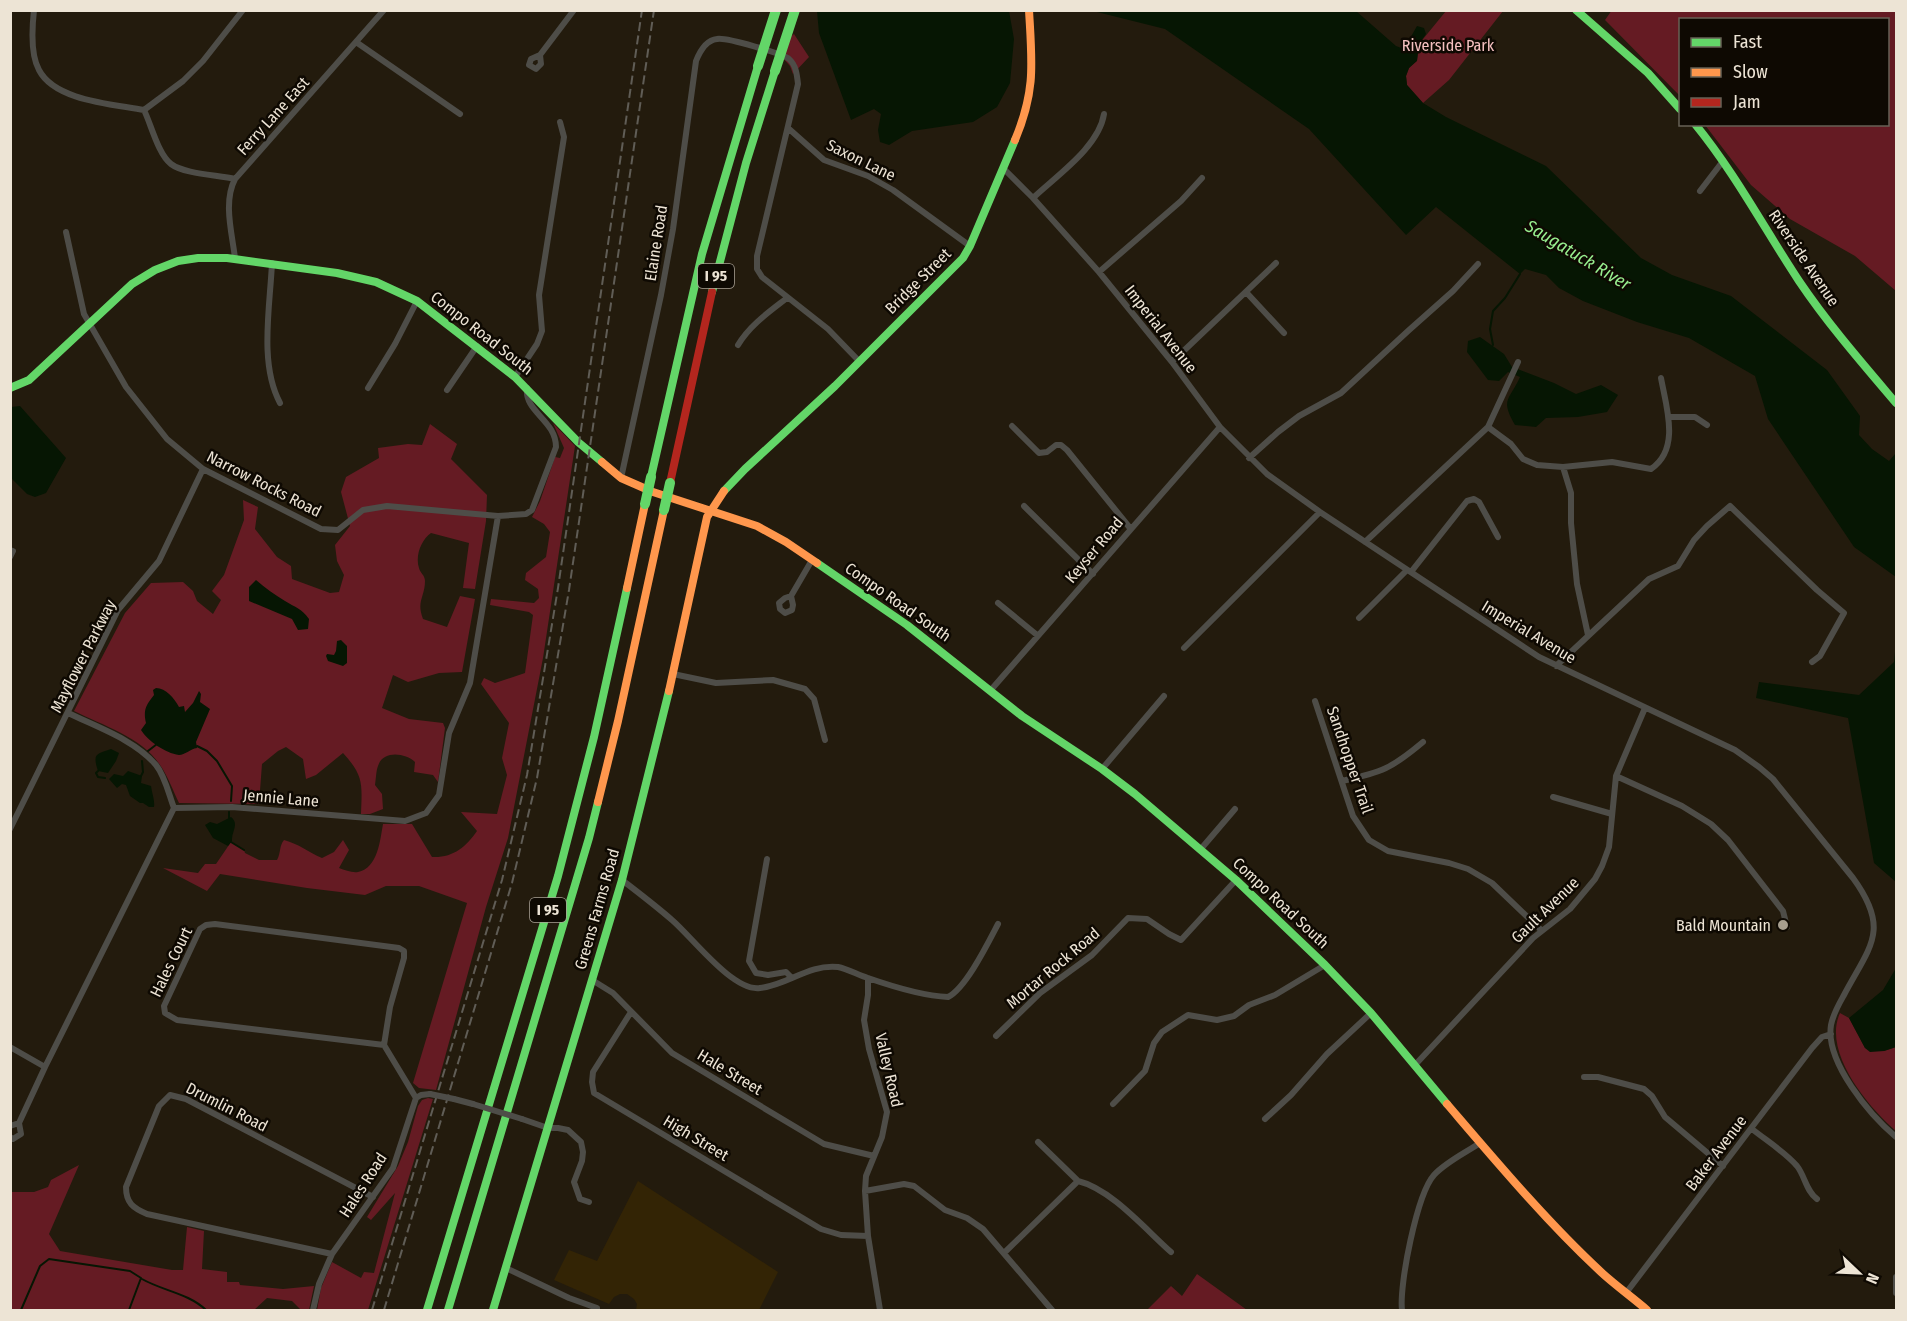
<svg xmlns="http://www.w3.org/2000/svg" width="1907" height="1321" font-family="'Fira Sans Condensed',sans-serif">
	<rect width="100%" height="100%" fill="#231b0d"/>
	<path fill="#332405" d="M638 1181 778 1272 759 1310H636L637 1304 634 1299 627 1294H620L614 1297 609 1304 554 1280 569 1250 597 1261Z"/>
	<path fill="#651b23" d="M1612 10 1896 11V291L1855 256 1790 219 1751 185 1705 125 1888 124V20H1680V96L1605 20Z
		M1446 11H1503L1449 80 1423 103 1407 85 1406 76 1409 68 1417 60 1419 44Z
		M794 34 809 57 793 74 790 66 781 56 789 38Z
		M553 423 575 446 543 658 508 838 486 907 436 1090 419 1088 413 1083 467 903 419 886H386L365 895 307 888 220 874 207 891 163 868 198 873 205 864H216L231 842 244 850 245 853 259 860H277C281 853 279 846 284 840 299 844 308 852 322 858L334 852 343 840 349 850 339 868C345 870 352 873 358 872 378 868 380 840 383 824H412L432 857C453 858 466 847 477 831L461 812 497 814 507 775 502 758 509 723 481 684 484 678 495 683 525 673 533 615 529 612 490 605 491 599 534 603 539 598 538 589 525 580 526 573 546 557 550 532 544 524 532 517 540 501 555 457 560 458 564 448Z
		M430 424 457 444 451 459 487 495 486 521 475 589 463 588 469 543 431 533C421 540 415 556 419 568 420 573 425 575 425 581 425 597 416 601 423 619L447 627 460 596 475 599 462 672 439 673 408 682 393 675 382 708 409 719 443 723 445 728 438 782 433 775 414 772 415 762C405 753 383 750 378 766 376 771 376 779 375 785L382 794 383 809 370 814H361C362 784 364 776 343 753L316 775 306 779 303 759 286 747 278 751 262 764 259 804 179 803C173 791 168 776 160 765 143 738 102 725 74 711L125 613 151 583 183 582 193 591 197 601 213 614 221 600 212 591 224 575 244 520 243 500 258 507 255 529 277 557 291 566 292 579 330 593 339 592 344 575 337 561 335 545 350 526 341 492 346 477 379 458 378 448 408 444 422 445Z
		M1840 1013 1849 1018 1865 1048 1884 1051 1896 1047V1131C1868 1107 1822 1052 1840 1013Z
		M428 1098 433 1099 368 1310H317L321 1288 332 1262 361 1278 364 1272 374 1273 395 1193 371 1220 367 1217 398 1166 408 1142 418 1106 422 1100Z
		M79 1165 49 1234 60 1251 172 1270H183L187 1227 204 1231 202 1269 227 1272V1282H239L240 1285 283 1289 314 1286 309 1310H300V1309L292 1301 267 1298 254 1310H11V1192H34L48 1187 51 1180Z
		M1197 1274 1247 1310H1147L1171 1286 1182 1296Z"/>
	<path fill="#061603" d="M817 11H1009L1014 39 1010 83 997 107 973 122 912 131 889 145 880 142 878 130 881 114 874 109 851 120 819 33Z
		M1093 11H1356L1396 46 1404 49 1417 26 1424 28 1426 34 1419 44 1417 61 1409 68 1406 76 1407 85 1423 103 1446 117 1546 166 1641 258 1672 275 1731 296 1827 370 1860 416 1859 435 1872 449 1889 461 1896 453V577L1854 547 1768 419 1755 376 1689 338 1637 322 1583 301 1559 288 1546 275 1525 269 1520 274 1436 207 1406 235 1309 129 1165 29Z
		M1480 337 1504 354 1512 367 1554 383 1576 394 1601 385 1618 395 1607 412 1578 417 1546 418 1536 427 1515 425C1500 399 1509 401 1520 377L1508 372 1499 381 1488 380 1467 352 1468 341Z
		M20 406 66 458 46 493 35 497 27 494 11 478V407Z
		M256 580C265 588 275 595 285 601 296 608 301 608 309 619L308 629 298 630 292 619 249 601V587Z
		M341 640 347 646V663L343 666 328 661 326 656 327 654 334 655 336 651 337 641Z
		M1896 642V882L1874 863 1848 718 1756 698 1759 682 1859 695 1894 662Z
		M156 688C166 688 174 698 179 707L184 706 185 712 193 703 199 691 201 694 200 702 210 709 196 742 197 748C190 749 185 755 179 755 165 753 148 741 141 730L146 723C143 710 146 705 154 695L153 690Z
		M111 749 119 753 116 761 108 773 98 771C92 753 97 754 111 749Z
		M128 771 142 776 141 783 151 786C152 794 155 800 154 807H149L143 803H140L130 796 126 785 122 784 117 788 109 779 114 774 123 776Z
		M231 817C240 824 231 832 232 841L228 846 213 838 205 825 210 822 217 824Z
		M1896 968V1047L1884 1051 1870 1052 1865 1048 1849 1018 1883 990Z"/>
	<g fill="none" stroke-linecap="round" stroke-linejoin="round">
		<path stroke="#061603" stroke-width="2" d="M1493 345 1490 329 1493 311 1505 298 1520 274
			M197 746 207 751 217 761 232 786 231 801
			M148 751 157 744
			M98 771 96 773 98 777 105 778
			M141 776 143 772 142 761
			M229 818V812
			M231 842 244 850
			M142 1279C163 1291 188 1293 206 1310
			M21 1310 40 1266 49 1259 130 1271 141 1278 129 1310"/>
		<path stroke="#4e4d48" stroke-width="6" d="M34 10C32 28 30 54 39 70 55 101 113 104 144 110 151 124 158 154 171 164 184 174 218 175 235 179
			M356 42 460 114
			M540 55 541 64 536 69 529 65 531 59 540 55 574 10
			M144 110 183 81 203 61 243 10
			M788 128 824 160 868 176 893 190 970 246
			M1003 168 1033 198 1099 272 1172 362 1220 427 1267 474 1320 512 1539 657 1735 750 1759 767 1773 779 1853 878C1891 930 1870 946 1844 995 1839 1004 1833 1014 1831 1025 1825 1062 1870 1115 1896 1137
			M1700 191 1723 161
			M1033 198C1056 176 1099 147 1104 114
			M66 232 84 314 126 387 167 439 203 469 321 529 338 530 363 510 387 506 498 516 526 514 532 510 556 447C556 420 524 412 527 388
			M235 258C232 233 223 202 235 179L384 10
			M272 263C270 307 259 364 280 403
			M1099 272 1181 201 1202 178
			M1246 292 1284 333
			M738 345C750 325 769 312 787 298
			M1172 362 1276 263
			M515 377 537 344 542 331 539 295 564 137 560 122
			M368 388 395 344 417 301
			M447 390 477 346
			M1669 417H1695L1707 425
			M1012 426 1039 453 1047 452 1056 445H1061L1067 450 1130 528
			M1488 427 1511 444 1523 459 1537 465 1563 467 1612 462 1651 469C1681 449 1666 406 1661 378
			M1249 458 1278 432 1299 416 1341 393 1408 331 1453 291 1478 264
			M1563 467 1571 493V523L1577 584 1588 635
			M621 478 661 295 673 229 696 61C700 51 706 40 717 39 726 37 783 54 789 59 796 65 797 75 798 84L757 256V269L762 277 828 329 859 361
			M1024 506 1093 574
			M1365 542 1488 427 1518 362
			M10 550 13 551 10 557
			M1411 572 1467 501 1474 499 1479 502 1498 537
			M791 596 785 598 779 603 780 609 785 613 792 610 793 605 791 596 812 560
			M998 603 1037 635
			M1359 618 1407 570
			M1184 648 1320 512
			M1556 666 1649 579 1678 566 1694 540 1707 526 1730 506 1817 590 1844 613 1820 656 1812 662
			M673 674 716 683 773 680 805 689 814 699 825 740
			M990 691 1220 427
			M1315 701 1353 816 1369 840 1388 851 1449 863 1468 869 1492 883 1541 930
			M68 713C97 727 135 740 156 765 165 776 169 795 174 808
			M1102 769 1164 696
			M1616 776 1682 806 1711 824 1728 840 1783 911 1787 927
			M1342 781C1382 772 1391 769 1423 742
			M1553 797 1612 814
			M10 829 118 610 159 561 203 469
			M1200 850 1235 809
			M767 859 749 961 756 973 768 975 786 972 791 977
			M622 880C639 893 656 906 672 920 692 937 733 992 760 988 788 985 808 964 838 967 848 969 858 975 868 978 891 986 923 996 948 997 966 988 988 943 998 924
			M868 978V995L864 1020 869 1049 887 1112 882 1137 866 1176 865 1191 868 1236 880 1310
			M592 980 613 993 672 1053 824 1144 874 1156
			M631 1012 593 1072 592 1082 594 1093 821 1229 841 1235 868 1236
			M996 1036 1040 993 1092 955 1128 918 1147 919 1169 934 1181 940 1236 880
			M384 1045 177 1020 165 1013 164 1006 200 929 206 925 215 924 399 948 404 951V958L390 1007 384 1045 416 1098
			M10 1047 45 1067
			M1415 1065 1533 938 1570 909 1595 879 1602 866 1609 847 1616 776 1645 708
			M1584 1077H1598L1644 1089 1652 1096 1665 1117 1723 1166
			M454 1099 473 1104
			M1113 1104 1145 1071 1154 1043 1162 1032 1188 1015 1217 1020 1234 1016 1249 1005 1275 995 1325 965
			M522 1119 548 1128H558L568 1130 581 1142 583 1152 582 1161 574 1182 580 1199 589 1202
			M1265 1119 1291 1095 1327 1054 1371 1013
			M10 1126 19 1123 45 1067 174 808 232 807 405 821 426 813 439 795 449 733 470 683 498 516
			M1752 1129C1767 1141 1785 1152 1797 1166 1805 1176 1806 1191 1817 1199
			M10 1137 13 1139 21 1134 19 1123
			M1038 1142 1078 1181
			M1078 1181C1111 1189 1145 1229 1171 1252
			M865 1191 904 1184 914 1186 945 1210 967 1218 983 1229 1052 1310
			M1004 1253 1078 1181
			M332 1254 147 1214C133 1208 126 1203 126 1187L159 1106 170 1095 186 1099 373 1197
			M506 1268 569 1298 597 1308
			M1896 1277V1293
			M1626 1293 1812 1048 1822 1037 1831 1034
			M313 1310 319 1284 332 1254 393 1168 416 1098 421 1095 430 1094
			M1402 1310C1399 1285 1417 1194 1434 1175 1446 1162 1465 1153 1480 1143"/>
		<path stroke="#63d668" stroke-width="8" d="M1576 10 1648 73 1680 109
			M1695 124C1735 173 1764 228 1799 281 1828 324 1862 363 1896 403
			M712 292 746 163 775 71
			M10 388 29 380 132 284 155 270 178 261 198 258H227L337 273 376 282 417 301 515 377 578 442 602 462
			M651 477 702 254 758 66
			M724 491 745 469 835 386 963 258 970 246 1015 140
			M817 563 907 625 1022 716 1102 769 1135 794 1236 880 1325 965 1371 1013 1447 1104
			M427 1310 558 876 594 737 627 588
			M448 1310 589 838 598 802
			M493 1310 622 880 669 691"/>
		<path stroke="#ff974d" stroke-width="8" d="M1015 140C1036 90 1032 63 1029 10
			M602 462 621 478 653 492 757 526 786 542 817 563
			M627 588 645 504
			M669 691 707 517 724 491
			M598 802 618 721 664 510
			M1447 1104C1495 1160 1547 1222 1601 1272 1615 1285 1632 1297 1647 1310"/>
		<path stroke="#b3261e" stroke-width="8" d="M670 483 712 292"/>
		<path stroke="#605d56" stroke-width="2" stroke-dasharray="9 4.5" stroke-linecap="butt" d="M372 1310 502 880 527 775 558 588 642 10
			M384 1310 512 883 537 778 569 590 654 10"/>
		<path stroke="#4e4d48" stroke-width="6" d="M430 1094 454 1099
			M473 1104 522 1119"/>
		<path stroke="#63d668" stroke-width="10" d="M758 66 776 10
			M775 71 795 10
			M645 504 651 477
			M664 510 670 483"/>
	</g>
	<circle fill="#a69e8f" stroke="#0e0902" stroke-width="2" cx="1783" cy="925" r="6"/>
	<g text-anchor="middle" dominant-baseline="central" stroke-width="5" stroke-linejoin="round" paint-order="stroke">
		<g fill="#0e0902" stroke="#aaa296" stroke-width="1.5">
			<rect x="698" y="264" width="36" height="24" rx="4.5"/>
			<rect x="530" y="898" width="36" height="24" rx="4.5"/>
		</g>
		<g font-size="15" font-weight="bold" fill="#ede4d5">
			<text x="716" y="276">I 95</text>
			<text x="548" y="910">I 95</text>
		</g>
		<g font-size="16" fill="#f5c0c0" stroke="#0e0902">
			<text x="1448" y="45">Riverside Park</text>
		</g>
		<g font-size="16" fill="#ede4d5" stroke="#0e0902">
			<text transform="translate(273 116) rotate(-48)">Ferry Lane East</text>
			<text transform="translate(861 160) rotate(26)">Saxon Lane</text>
			<text transform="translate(656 243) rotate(-81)">Elaine Road</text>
			<text transform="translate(1804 258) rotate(56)">Riverside Avenue</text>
			<text transform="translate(918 281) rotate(-45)">Bridge Street</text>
			<text transform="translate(1161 329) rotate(52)">Imperial Avenue</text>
			<text transform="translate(482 333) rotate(38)">Compo Road South</text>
			<text transform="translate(264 484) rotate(27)">Narrow Rocks Road</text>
			<text transform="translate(1094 550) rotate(-50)">Keyser Road</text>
			<text transform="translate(898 602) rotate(35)">Compo Road South</text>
			<text transform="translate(1529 632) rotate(31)">Imperial Avenue</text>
			<text transform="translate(83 656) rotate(-63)">Mayflower Parkway</text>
			<text transform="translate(1350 760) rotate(71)">Sandhopper Trail</text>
			<text transform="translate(281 798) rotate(5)">Jennie Lane</text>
			<text transform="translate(1281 903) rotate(43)">Compo Road South</text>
			<text transform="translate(597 909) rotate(-74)">Greens Farms Road</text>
			<text transform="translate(1545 910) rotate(-44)">Gault Avenue</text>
			<text transform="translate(171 962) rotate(-64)">Hales Court</text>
			<text transform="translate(1053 968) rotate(-40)">Mortar Rock Road</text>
			<text transform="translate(889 1070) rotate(77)">Valley Road</text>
			<text transform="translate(730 1072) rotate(31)">Hale Street</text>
			<text transform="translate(227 1107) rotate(27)">Drumlin Road</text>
			<text transform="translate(696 1138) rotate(31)">High Street</text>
			<text transform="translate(1716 1153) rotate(-53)">Baker Avenue</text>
			<text transform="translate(363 1185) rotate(-57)">Hales Road</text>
		</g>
		<g font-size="16" fill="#ede4d5" stroke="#0e0902" text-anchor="end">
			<text x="1771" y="925">Bald Mountain</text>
		</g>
		<g font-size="18" font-style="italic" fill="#97ed8e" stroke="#0e0902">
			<text transform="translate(1578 255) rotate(31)">Saugatuck River</text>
		</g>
	</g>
	<rect width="1907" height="1321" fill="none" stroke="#ede4d5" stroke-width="24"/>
	<rect x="1679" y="18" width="210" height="108" fill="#0e0902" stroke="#676156" stroke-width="1.5"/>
	<rect x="1691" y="38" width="30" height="9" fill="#63d668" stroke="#676156" stroke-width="1.5"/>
	<text x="1733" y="48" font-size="18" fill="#ede4d5">Fast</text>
	<rect x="1691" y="68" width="30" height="9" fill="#ff974d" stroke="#676156" stroke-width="1.5"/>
	<text x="1733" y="78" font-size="18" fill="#ede4d5">Slow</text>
	<rect x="1691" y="98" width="30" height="9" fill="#b3261e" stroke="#676156" stroke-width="1.5"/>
	<text x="1733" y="108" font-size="18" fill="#ede4d5">Jam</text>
	<g transform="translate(1859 1273) rotate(113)" stroke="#0e0902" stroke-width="4.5" paint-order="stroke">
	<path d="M0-4.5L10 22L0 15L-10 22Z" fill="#ede4d5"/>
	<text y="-9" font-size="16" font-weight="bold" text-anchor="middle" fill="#ede4d5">N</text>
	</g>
</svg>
